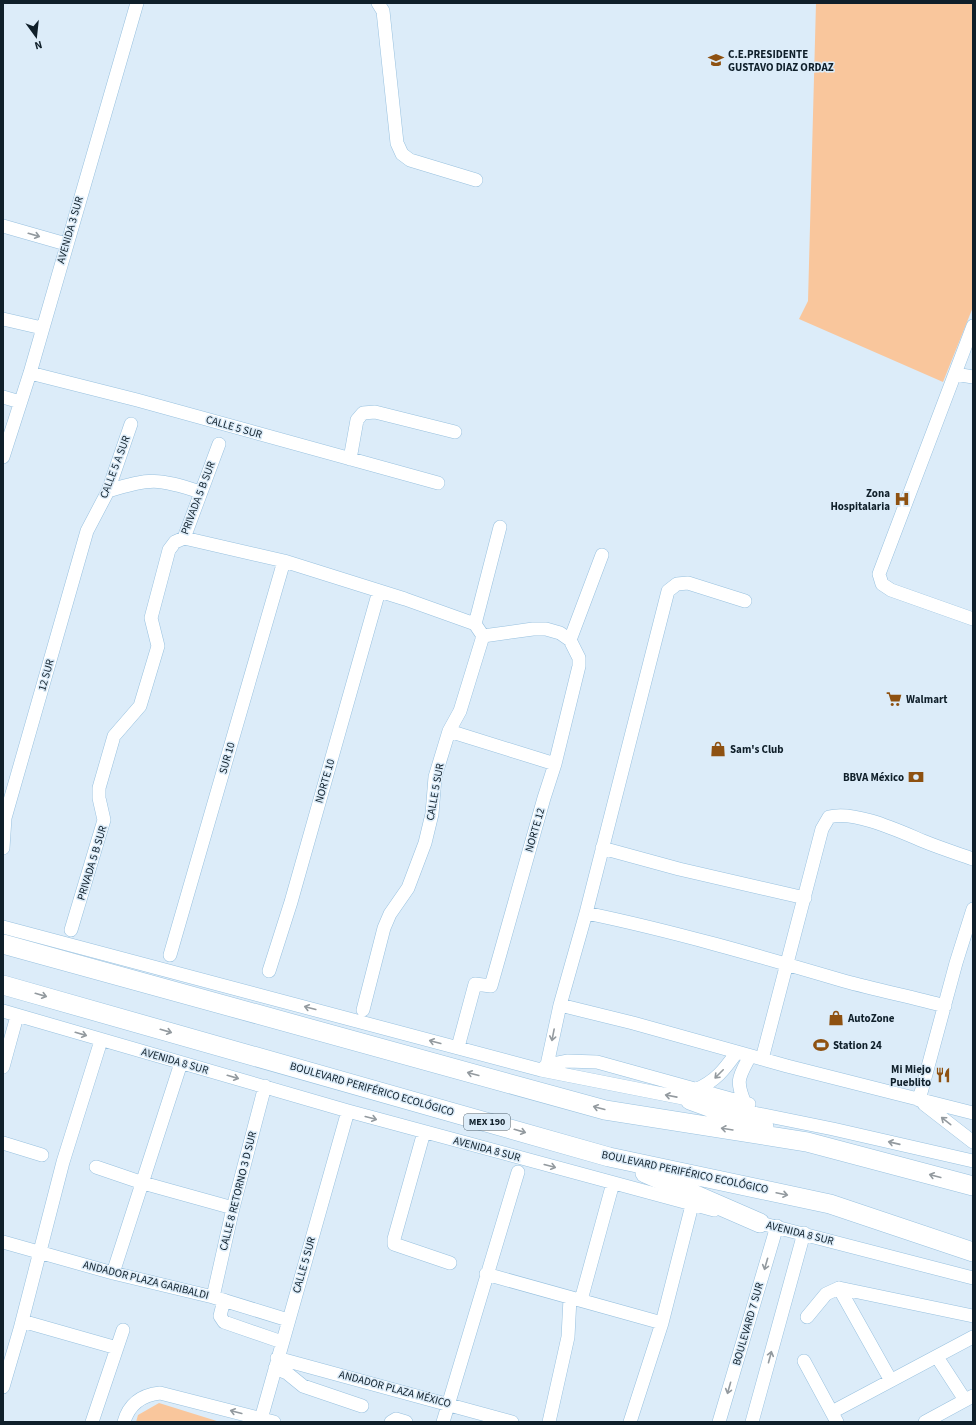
<svg xmlns="http://www.w3.org/2000/svg" width="976" height="1425" font-family="'Source Sans 3',sans-serif">
	<rect width="100%" height="100%" fill="#dcecf9"/>
	<path fill="#f9c69c" d="M816 3H973V307L943 382 799 319 808 301Z
		M159 1403 220 1422H136L138 1415Z"/>
	<g fill="none" stroke-linecap="round" stroke-linejoin="round">
		<defs>
			<path id="minor" d="M378 3 383 11 397 143 402 154 410 160 476 180
				M3 226 66 244
				M3 319 42 328
				M973 326 879 574 882 584 891 590 973 619
				M30 373 137 400 438 483
				M955 374 973 377
				M3 397 20 402
				M3 457 30 373 137 3
				M350 459 357 420 363 413 375 412 455 432
				M108 491C151 478 157 478 200 492
				M184 538 284 561 405 599 475 624
				M570 640 602 555
				M449 731 555 764
				M3 848 5 818 87 531 108 491 131 424
				M602 848 679 869 805 898
				M586 913C673 931 759 956 844 981 877 990 911 997 945 1006
				M3 927 541 1070 698 1101
				M71 930 104 820 99 798V788L114 736 140 706 158 646 151 618 169 550 175 542 184 538 219 444
				M170 955 284 561
				M269 971 291 902 379 591
				M560 1005 633 1023 787 1066 973 1113
				M363 1010 384 928 390 914 408 888 425 843 432 814 435 777 449 731 460 711 483 636 475 624 500 527
				M3 1011 348 1111 714 1210
				M458 1047 475 984 491 986 544 798 555 764 579 666V658L570 640 560 633 546 629H533L483 636
				M762 1059 822 829 829 817C854 810 899 831 923 841 940 848 956 853 973 859
				M547 1065 560 1005 586 913 668 591 677 584 688 583 745 601
				M3 1067 17 1016
				M542 1069 547 1065 567 1061 597 1062 749 1104
				M695 1090C716 1081 724 1070 737 1052
				M919 1100 956 963 973 909
				M745 1103C735 1080 739 1077 750 1056
				M924 1104 973 1142
				M734 1109 833 1129 973 1161
				M424 1132 394 1239V1244L450 1263
				M3 1143 42 1155
				M96 1167 143 1183 233 1208
				M752 1221 973 1278
				M3 1242 113 1273 213 1297 288 1320
				M113 1273 181 1063
				M486 1274 662 1323
				M839 1288 890 1379
				M213 1297 233 1208 265 1086
				M224 1300 220 1316 224 1322 282 1342
				M581 1300 613 1183
				M807 1317 826 1294 839 1288 973 1316
				M22 1321 117 1348
				M937 1357 965 1400
				M277 1358 512 1422
				M804 1361 837 1422
				M275 1368 287 1373 303 1386 362 1406
				M3 1387 20 1329 63 1162 99 1047
				M832 1412 973 1337
				M261 1419 348 1111
				M92 1422 123 1330
				M124 1422C129 1404 142 1395 160 1393L274 1422
				M391 1422 396 1419 406 1422
				M443 1422 518 1172
				M549 1422 568 1337 570 1298
				M630 1422 662 1323 692 1205
				M719 1422 777 1226
				M752 1422 804 1233
				M925 1422 973 1396"/>
			<path id="highway" d="M3 944 605 1110 807 1142 973 1186
				M3 985 609 1157 830 1204 973 1252
				M690 1100 764 1127
				M645 1173 760 1223"/>
		</defs>
		<use href="#minor" stroke="#98c1df" stroke-width="14"/>
		<use href="#highway" stroke="#98c1df" stroke-width="20"/>
		<use href="#minor" stroke="#fff" stroke-width="13"/>
		<use href="#highway" stroke="#fff" stroke-width="19"/>
	</g>
	<defs><path id="oneway-shaft" d="M-6 0H5M1.5-3L5.5 0L1.5 3" fill="none" stroke-width="1.6" stroke-linecap="round" stroke-linejoin="round"/></defs>
	<g stroke="#939a9f">
		<use href="#oneway-shaft" transform="translate(34 235) rotate(16)"/>
		<use href="#oneway-shaft" transform="translate(41 995) rotate(16)"/>
		<use href="#oneway-shaft" transform="translate(310 1008) rotate(-165)"/>
		<use href="#oneway-shaft" transform="translate(166 1031) rotate(16)"/>
		<use href="#oneway-shaft" transform="translate(81 1034) rotate(16)"/>
		<use href="#oneway-shaft" transform="translate(553 1035) rotate(101)"/>
		<use href="#oneway-shaft" transform="translate(435 1042) rotate(-165)"/>
		<use href="#oneway-shaft" transform="translate(473 1074) rotate(-165)"/>
		<use href="#oneway-shaft" transform="translate(719 1074) rotate(135)"/>
		<use href="#oneway-shaft" transform="translate(233 1077) rotate(16)"/>
		<use href="#oneway-shaft" transform="translate(671 1096) rotate(-169)"/>
		<use href="#oneway-shaft" transform="translate(599 1108) rotate(-165)"/>
		<use href="#oneway-shaft" transform="translate(371 1118) rotate(15)"/>
		<use href="#oneway-shaft" transform="translate(946 1121) rotate(-142)"/>
		<use href="#oneway-shaft" transform="translate(727 1129) rotate(-171)"/>
		<use href="#oneway-shaft" transform="translate(520 1131) rotate(16)"/>
		<use href="#oneway-shaft" transform="translate(894 1143) rotate(-167)"/>
		<use href="#oneway-shaft" transform="translate(550 1166) rotate(15)"/>
		<use href="#oneway-shaft" transform="translate(935 1176) rotate(-165)"/>
		<use href="#oneway-shaft" transform="translate(782 1194) rotate(12)"/>
		<use href="#oneway-shaft" transform="translate(766 1264) rotate(106)"/>
		<use href="#oneway-shaft" transform="translate(770 1357) rotate(-75)"/>
		<use href="#oneway-shaft" transform="translate(729 1388) rotate(106)"/>
		<use href="#oneway-shaft" transform="translate(236 1412) rotate(-165)"/>
	</g>
	<defs>
		<symbol id="school-bare" viewBox="-9 -9 18 18"><path d="M0-5L7-2L0 1L-7-2ZM-4 1L0 2.5L4 1V4Q0 6-4 4Z" fill="#8e5111" stroke="#dcecf9" stroke-width="2.5" paint-order="stroke"/></symbol>
		<symbol id="hospital-bare" viewBox="-9 -9 18 18"><path d="M-5-5h3v3.5h4V-5h3V5h-3V1.5h-4V5h-3Z" fill="#8e5111" stroke="#dcecf9" stroke-width="2.5" paint-order="stroke"/></symbol>
		<symbol id="supermarket-bare" viewBox="-9 -9 18 18"><path d="M-6-5.5h2.5l.6 2H6L4.5 2H-2.5L-4.4-4H-6ZM-1.5 3.2a1.3 1.3 0 1 0 .1 0ZM3 3.2a1.3 1.3 0 1 0 .1 0Z" fill="#8e5111" stroke="#dcecf9" stroke-width="2.5" paint-order="stroke"/></symbol>
		<symbol id="shop-bare" viewBox="-9 -9 18 18"><path d="M-5-2.5h2.3a2.7 3.5 0 0 1 5.4 0H5L5.5 6h-11ZM-1.5-2.5h3a1.5 2.3 0 0 0-3 0Z" fill="#8e5111" stroke="#dcecf9" stroke-width="2.5" paint-order="stroke"/></symbol>
		<symbol id="bank-bare" viewBox="-9 -9 18 18"><path d="M-6-4H6V4H-6ZM0-2.3a2.3 2.3 0 1 0 0 4.6a2.3 2.3 0 1 0 0-4.6Z" fill="#8e5111" stroke="#dcecf9" stroke-width="2.5" paint-order="stroke"/></symbol>
		<symbol id="stadium-bare" viewBox="-9 -9 18 18"><path d="M0-5a6.5 5 0 1 0 0 10a6.5 5 0 1 0 0-10ZM-3.5-1.8h7v3.6h-7Z" fill="#8e5111" stroke="#dcecf9" stroke-width="2.5" paint-order="stroke"/></symbol>
		<symbol id="restaurant-bare" viewBox="-9 -9 18 18"><path d="M-5-6h1v4h1v-4h1v4h1v-4h1v5L-1.5 .5V6h-2V.5L-5-1ZM5-6V6H3V1.5H1.5Q1.5-4 5-6Z" fill="#8e5111" stroke="#dcecf9" stroke-width="2.5" paint-order="stroke"/></symbol>
	</defs>
	<g fill-rule="evenodd">
		<use href="#school-bare" x="705" y="49" width="22" height="22"/>
		<use href="#hospital-bare" x="891" y="488" width="22" height="22"/>
		<use href="#supermarket-bare" x="883" y="688" width="22" height="22"/>
		<use href="#shop-bare" x="707" y="738" width="22" height="22"/>
		<use href="#bank-bare" x="905" y="766" width="22" height="22"/>
		<use href="#shop-bare" x="825" y="1007" width="22" height="22"/>
		<use href="#stadium-bare" x="810" y="1034" width="22" height="22"/>
		<use href="#restaurant-bare" x="932" y="1064" width="22" height="22"/>
	</g>
	<g text-anchor="middle" dominant-baseline="central" stroke-width="3" stroke-linejoin="round" paint-order="stroke">
		<rect fill="#dcecf9" stroke="#4c5c68" stroke-width="1" x="464" y="1114" width="46" height="16" rx="3"/>
		<g font-size="10" font-weight="bold" fill="#0f1f2a">
			<text x="487" y="1122">MEX 190</text>
		</g>
		<g font-size="11" font-weight="bold" fill="#0f1f2a" stroke="#dcecf9" text-anchor="start">
			<text x="728" y="54">C.E.PRESIDENTE<tspan x="728" dy="13">GUSTAVO DIAZ ORDAZ</tspan></text>
			<text x="890" y="493" text-anchor="end">Zona<tspan x="890" dy="13">Hospitalaria</tspan></text>
			<text x="906" y="699">Walmart</text>
			<text x="730" y="749">Sam's Club</text>
			<text x="904" y="777" text-anchor="end">BBVA México</text>
			<text x="848" y="1018">AutoZone</text>
			<text x="833" y="1045">Station 24</text>
			<text x="931" y="1069" text-anchor="end">Mi Miejo<tspan x="931" dy="13">Pueblito</tspan></text>
		</g>
		<g font-size="11" fill="#0f1f2a" stroke="#dcecf9">
			<text transform="translate(70 230) rotate(-74)">AVENIDA 3 SUR</text>
			<text transform="translate(234 427) rotate(16)">CALLE 5 SUR</text>
			<text transform="translate(115 467) rotate(-69)">CALLE 5 A SUR</text>
			<text transform="translate(198 498) rotate(-69)">PRIVADA 5 B SUR</text>
			<text transform="translate(46 675) rotate(-74)">12 SUR</text>
			<text transform="translate(227 758) rotate(-74)">SUR 10</text>
			<text transform="translate(325 781) rotate(-74)">NORTE 10</text>
			<text transform="translate(435 792) rotate(-80)">CALLE 5 SUR</text>
			<text transform="translate(535 830) rotate(-74)">NORTE 12</text>
			<text transform="translate(92 863) rotate(-73)">PRIVADA 5 B SUR</text>
			<text transform="translate(175 1061) rotate(16)">AVENIDA 8 SUR</text>
			<text transform="translate(372 1089) rotate(16)">BOULEVARD PERIFÉRICO ECOLÓGICO</text>
			<text transform="translate(487 1149) rotate(15)">AVENIDA 8 SUR</text>
			<text transform="translate(685 1172) rotate(12)">BOULEVARD PERIFÉRICO ECOLÓGICO</text>
			<text transform="translate(238 1191) rotate(-76)">CALLE 8 RETORNO 3 D SUR</text>
			<text transform="translate(800 1233) rotate(14)">AVENIDA 8 SUR</text>
			<text transform="translate(304 1265) rotate(-74)">CALLE 5 SUR</text>
			<text transform="translate(146 1280) rotate(14)">ANDADOR PLAZA GARIBALDI</text>
			<text transform="translate(748 1324) rotate(-74)">BOULEVARD 7 SUR</text>
			<text transform="translate(395 1389) rotate(15)">ANDADOR PLAZA MÉXICO</text>
		</g>
	</g>
	<rect width="976" height="1425" fill="none" stroke="#0f1f2a" stroke-width="8"/>
	<g transform="translate(36 36) rotate(165)" stroke="#dcecf9" stroke-width="3" paint-order="stroke">
	<path d="M0-3L7 15L0 10L-7 15Z" fill="#0f1f2a"/>
	<text y="-6" font-size="11" font-weight="bold" text-anchor="middle" fill="#0f1f2a">N</text>
	</g>
</svg>
